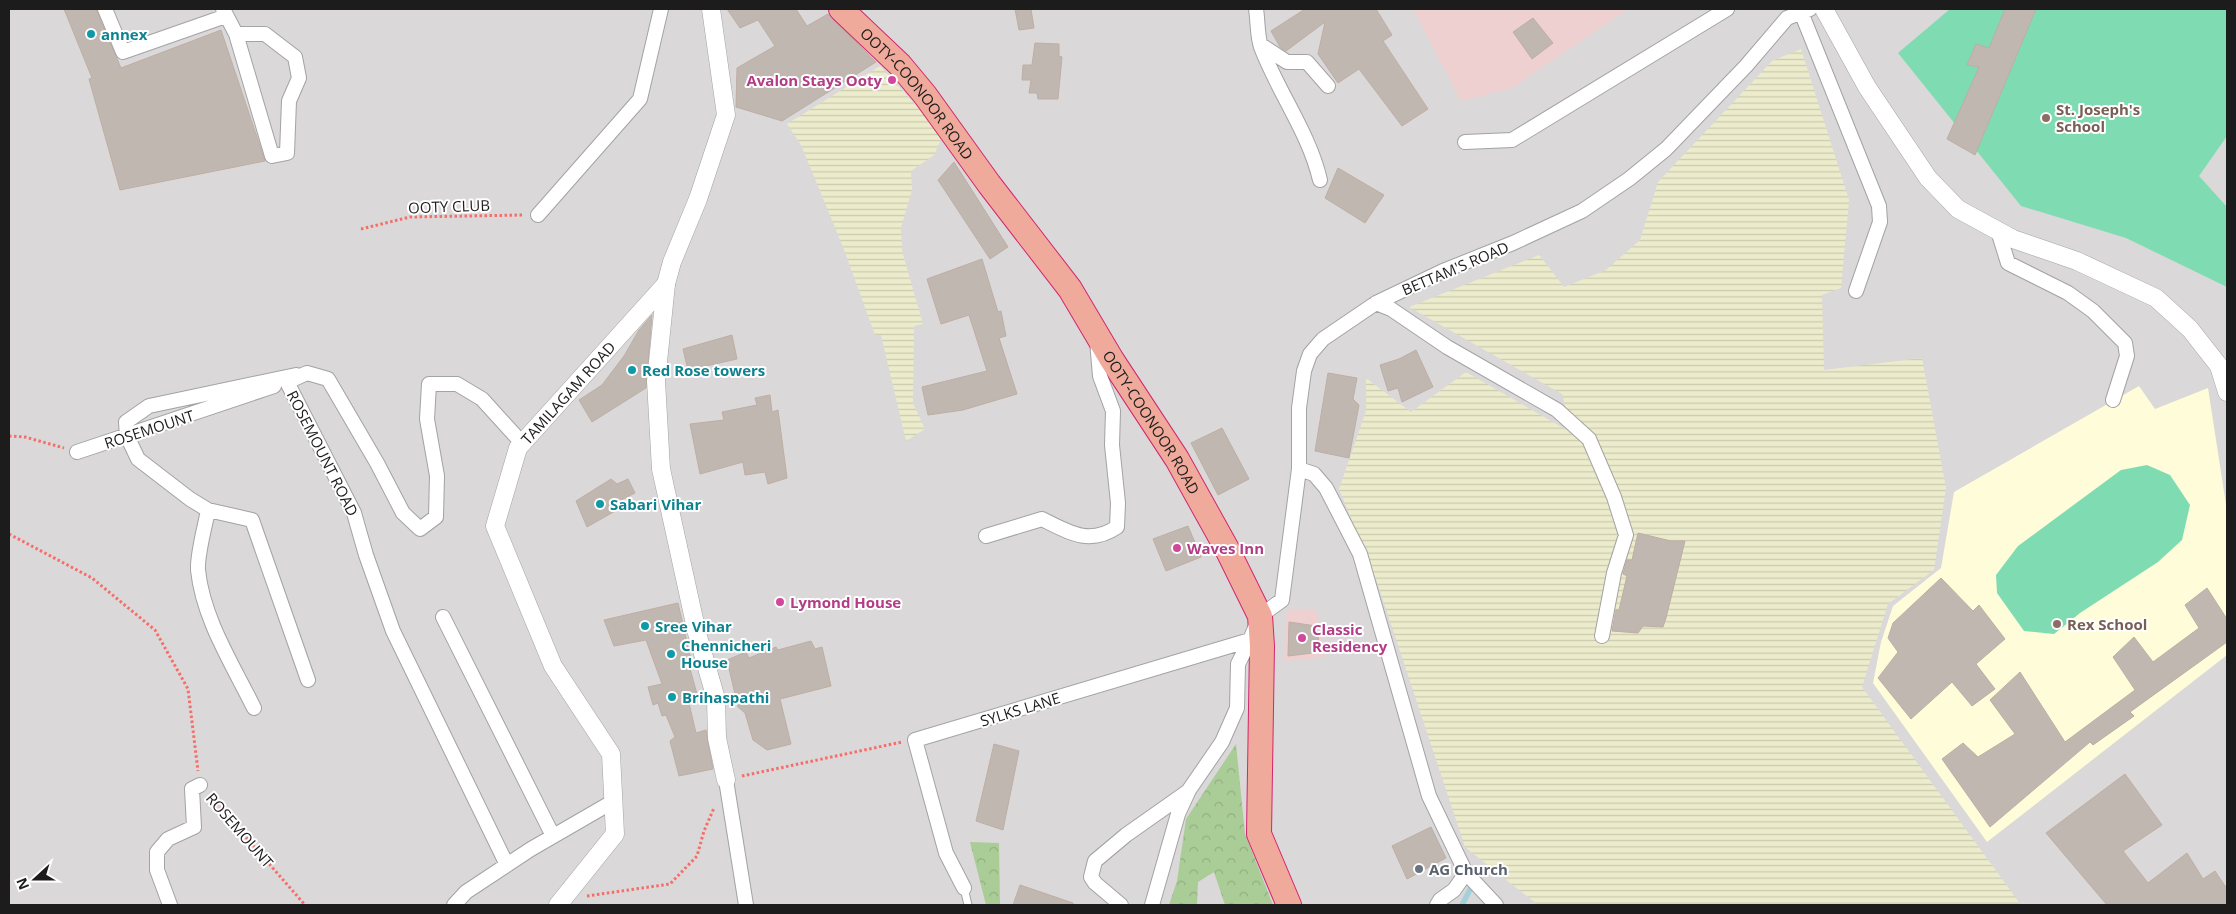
<svg xmlns="http://www.w3.org/2000/svg" width="2236" height="914" font-family="'Open Sans',sans-serif">
	<defs>
		<pattern id="farmland-rules" width="6" height="5" patternUnits="userSpaceOnUse" patternTransform="scale(1.25)"><rect width="6" height="5" fill="#ececcc"/><path d="M0 2.5h6" fill="none" stroke="#cacaaf"/></pattern>
		<pattern id="forest-crowns" width="20" height="18" patternUnits="userSpaceOnUse" patternTransform="scale(1.25)"><rect width="20" height="18" fill="#aacc96"/><path d="M2 6a3 3 0 1 1 6 0M12 15a3 3 0 1 1 6 0" fill="none" stroke="#92af81"/></pattern>
	</defs>
	<rect width="100%" height="100%" fill="#ede8e1"/>
	<path fill="#dad8d9" d="M9 9H2227V905H9Z"/>
	<path fill="#eed0d1" d="M1413 9H1628L1512 88 1461 101Z
		M1287 609H1316L1325 657 1284 661Z"/>
	<path fill="#fefcd9" d="M2139 386 2155 409 2208 388 2227 511V655L1987 842 1873 683 1881 642 1893 606 1941 568 1954 492Z"/>
	<path fill="url(#farmland-rules)" d="M1801 49 1849 200 1841 288 1822 295 1824 370 1922 358 1946 488 1934 570 1888 604 1862 687 2021 905H1538L1465 847 1376 579 1339 489 1366 411V378L1411 412 1466 372 1572 433 1562 394 1409 307 1539 255 1564 287 1606 270 1640 240 1658 182 1772 61Z
		M880 66 943 135 934 155 911 171 912 190 901 228 902 251 923 324 914 326 913 403 925 429 906 441 881 335H875L843 247 801 145 787 124Z"/>
	<path fill="url(#forest-crowns)" d="M1236 744 1245 834 1273 905H1225L1214 872 1198 882 1197 905H1169L1177 881 1186 819Z
		M970 842 999 843 1000 905H986Z"/>
	<path fill="#7fdcb2" d="M1950 9H2227V136L2199 176 2227 207V287L2126 238 2021 206 1898 53Z
		M2147 465 2170 475 2190 505 2182 540 2158 562 2080 613 2054 634 2024 631 1997 593 1996 575 2018 546 2121 470Z"/>
	<g fill="none" stroke-linecap="round" stroke-linejoin="round">
		<path stroke="#a2d1db" stroke-width="5.5" d="M1462 905 1480 870"/>
	</g>
	<path fill="#c1b7b1" stroke="#beaea4" d="M64 9H96L121 68 221 30 265 161 120 190 89 79 92 78Z
		M727 9H796L807 26 828 14 876 62 782 121 736 107 737 68 775 46 758 20 740 28Z
		M1015 9H1031L1034 28 1019 30Z
		M1305 9H1376L1392 35 1383 41 1428 109 1402 126 1359 69 1338 83 1318 54 1325 22 1286 51 1280 47 1271 31Z
		M2005 9H2036L1975 155 1947 139 1979 67 1967 65 1976 44 1989 48Z
		M1533 18 1553 43 1532 59 1513 32Z
		M1035 43 1059 44V56L1062 57 1058 99H1038L1037 93H1029L1031 80H1022L1023 65H1032Z
		M954 162 1008 247 990 259 938 180Z
		M1338 168 1384 195 1365 223 1325 198Z
		M982 259 998 312 1001 311 1006 336 999 338 1017 394 963 410 928 415 922 387 987 371 969 315 941 324 927 279Z
		M652 315 646 388 592 422 579 400 602 385 624 356 639 330Z
		M732 335 737 359 688 370 683 349Z
		M1416 350 1433 387 1402 402 1398 388 1388 391 1380 365 1399 359Z
		M1328 373 1357 378 1353 399 1359 405 1349 458 1315 451Z
		M770 395 772 412 778 410 787 478 768 484 765 472 745 475 743 462 700 474 690 424 724 420 722 412 757 405 755 398Z
		M1222 428 1249 479 1218 495 1191 443Z
		M611 479 617 484 628 479 635 493 621 500 624 506 587 527 576 501Z
		M1188 526 1201 557 1166 571 1153 539Z
		M1638 533 1671 541H1685L1666 618 1663 627 1643 626 1638 633 1612 631 1616 610H1619L1627 576 1623 574 1627 560H1632Z
		M1941 578 1973 611 1979 605 2005 639 1976 664 1995 689 1972 706 1952 682 1911 719 1878 678 1898 652 1888 638 1893 623Z
		M2207 588 2227 619V642L2130 712 2134 716 2093 745 2090 742 1990 827 1942 759 1963 743 1978 757 2015 734 1990 700 2020 672 2065 742 2135 690 2113 657 2134 637 2153 662 2199 628 2185 605Z
		M678 603 692 664 689 665 697 694 688 699 696 733 706 730 713 769 679 776 670 741 675 737 666 715 662 716 658 703 653 705 648 687 662 684 646 640 614 646 604 620Z
		M1289 622 1316 626 1321 652 1288 656Z
		M811 641 815 649 822 647 831 686 780 699 791 744 767 750 753 740 745 713 738 707 727 660 746 652 749 658 776 647 778 650Z
		M994 744 1019 751 1003 830 976 821Z
		M2125 774 2162 825 2123 851 2148 883 2187 853 2203 879 2215 871 2227 889V905H2107L2046 833Z
		M1431 827 1446 858 1407 879 1392 846Z
		M1020 885 1073 903V905H1013Z"/>
	<g fill="none" stroke-linecap="round" stroke-linejoin="round">
		<defs>
			<path id="service" d="M964 888 968 905"/>
			<path id="minor" d="M105 9 123 52 226 16
				M223 9 236 34 272 156 287 153 289 101 299 78 295 57 265 34H236
				M1256 9C1258 21 1257 35 1261 47 1278 92 1309 133 1320 180
				M1801 12 1879 206 1880 222 1856 291
				M1261 45 1287 62H1307L1328 86
				M1465 142 1512 140 1727 9
				M538 215 640 99 661 9
				M1998 231 2008 263 2068 293 2093 311 2125 343 2127 356 2113 400
				M1376 303 1391 309 1447 347 1557 410 1589 439 1614 497 1626 535 1614 573 1602 636
				M296 375 149 406 126 422 127 436 138 459 190 499 208 510 252 520 308 680
				M77 452 274 386
				M1299 469 1314 474 1326 488 1360 554 1429 796 1466 873 1496 905
				M208 510C205 527 197 554 198 570 203 619 233 665 254 708
				M986 536 1042 519C1068 532 1089 546 1117 527L1118 503 1112 445 1113 411 1100 376 1097 341
				M443 617 553 836
				M726 780 746 905
				M507 865 393 631 366 555 354 513 287 382 307 373 328 379 377 463 403 513 420 529 436 517 437 476 427 419 429 384H457L482 399 522 443
				M964 888 946 853 915 740 1250 640 1260 616 1282 600 1299 469V408L1304 371 1310 354 1323 339 1376 303 1443 271 1513 243 1582 211 1629 179 1666 149 1746 66 1787 18 1810 9
				M170 905 157 870V852L168 839 194 827 192 789 200 785
				M454 905 466 892 531 849 614 801
				M1121 905 1095 883 1091 877 1095 861 1126 835 1187 792
				M1152 905 1178 814 1189 790 1222 742 1237 708 1238 664 1250 640
				M1437 905 1440 900 1454 890 1466 873"/>
			<g id="tertiary">
				<path d="M1824 9 1867 87 1928 178 1958 209 2013 239 2077 261 2156 298 2190 329 2219 366 2227 392"/>
				<path d="M666 284 656 381 661 469 697 633 716 699 717 738 726 780"/>
				<path id="s1" d="M558 905 615 834 611 754 553 666 495 526 518 448 666 284 672 262 698 199 726 115 711 9"/>
			</g>
			<g id="trunk">
				<path id="s2" d="M841 9 900 65 925 95 989 184 1070 289 1112 360 1177 459 1227 549 1260 616 1262 646 1259 834 1289 905"/>
			</g>
		</defs>
		<use href="#service" stroke="#a3a3a3" stroke-width="9"/>
		<use href="#minor" stroke="#a3a3a3" stroke-width="16"/>
		<use href="#tertiary" stroke="#a3a3a3" stroke-width="19"/>
		<use href="#trunk" stroke="#d3266d" stroke-width="26"/>
		<path stroke="#f76d68" stroke-width="3" stroke-dasharray="2.5 2.5" stroke-linecap="butt" d="M361 229 410 217 524 215
			M9 436 25 437 64 448
			M9 534 92 578 155 630 188 689 198 771
			M742 776 902 742
			M210 796 305 905
			M587 896 670 884 697 856 704 831 714 808"/>
		<use href="#service" stroke="#fff" stroke-width="7"/>
		<use href="#minor" stroke="#fff" stroke-width="14"/>
		<use href="#tertiary" stroke="#fff" stroke-width="18"/>
		<use href="#trunk" stroke="#efaa9c" stroke-width="24"/>
	</g>
	<g fill="#0f9aa8" stroke="#fff" stroke-width="2">
		<circle cx="91" cy="34" r="5"/>
		<circle cx="632" cy="370" r="5"/>
		<circle cx="600" cy="504" r="5"/>
		<circle cx="645" cy="626" r="5"/>
		<circle cx="671" cy="654" r="5"/>
		<circle cx="672" cy="697" r="5"/>
	</g>
	<g fill="#d1479c" stroke="#fff" stroke-width="2">
		<circle cx="892" cy="80" r="5"/>
		<circle cx="1177" cy="548" r="5"/>
		<circle cx="780" cy="602" r="5"/>
		<circle cx="1302" cy="638" r="5"/>
	</g>
	<g fill="#8d6e63" stroke="#fff" stroke-width="2">
		<circle cx="2046" cy="118" r="5"/>
		<circle cx="2057" cy="624" r="5"/>
	</g>
	<circle fill="#6b7280" stroke="#fff" stroke-width="2" cx="1419" cy="869" r="5"/>
	<g text-anchor="middle" dominant-baseline="central" stroke-width="4" stroke-linejoin="round" paint-order="stroke">
		<g font-size="15" font-weight="bold" fill="#0d838f" stroke="#fff" text-anchor="start">
			<text x="101" y="34">annex</text>
			<text x="642" y="370">Red Rose towers</text>
			<text x="610" y="504">Sabari Vihar</text>
			<text x="655" y="626">Sree Vihar</text>
			<text x="681" y="645">Chennicheri<tspan x="681" dy="17">House</tspan></text>
			<text x="682" y="697">Brihaspathi</text>
		</g>
		<g font-size="15" font-weight="bold" fill="#b23c85" stroke="#fff" text-anchor="start">
			<text x="882" y="80" text-anchor="end">Avalon Stays Ooty</text>
			<text x="1187" y="548">Waves Inn</text>
			<text x="790" y="602">Lymond House</text>
			<text x="1312" y="629">Classic<tspan x="1312" dy="17">Residency</tspan></text>
		</g>
		<g font-size="15" fill="#1c1c1c" stroke="#fff">
			<text stroke="none"><textPath href="#s2" startOffset="114">OOTY-COONOOR ROAD</textPath></text>
			<text transform="translate(449 206) rotate(-2)">OOTY CLUB</text>
			<text transform="translate(1455 268) rotate(-23)">BETTAM'S ROAD</text>
			<text stroke="none"><textPath href="#s1" startOffset="584">TAMILAGAM ROAD</textPath></text>
			<text stroke="none"><textPath href="#s2" startOffset="519">OOTY-COONOOR ROAD</textPath></text>
			<text transform="translate(149 429) rotate(-18)">ROSEMOUNT</text>
			<text transform="translate(323 453) rotate(63)">ROSEMOUNT ROAD</text>
			<text transform="translate(1020 709) rotate(-17)">SYLKS LANE</text>
			<text transform="translate(240 830) rotate(49)">ROSEMOUNT</text>
		</g>
		<g font-size="15" font-weight="bold" fill="#785e54" stroke="#fff" text-anchor="start">
			<text x="2056" y="109">St. Joseph's<tspan x="2056" dy="17">School</tspan></text>
			<text x="2067" y="624">Rex School</text>
		</g>
		<g font-size="15" font-weight="bold" fill="#5b616d" stroke="#fff" text-anchor="start">
			<text x="1429" y="869">AG Church</text>
		</g>
	</g>
	<rect width="2236" height="914" fill="none" stroke="#1c1c1c" stroke-width="20"/>
	<g transform="translate(35 879) rotate(249)" stroke="#ffffff" stroke-width="4" paint-order="stroke">
	<path d="M0-4L9 19L0 12L-9 19Z" fill="#1c1c1c"/>
	<text y="-8" font-size="14" font-weight="bold" text-anchor="middle" fill="#1c1c1c">N</text>
	</g>
</svg>
